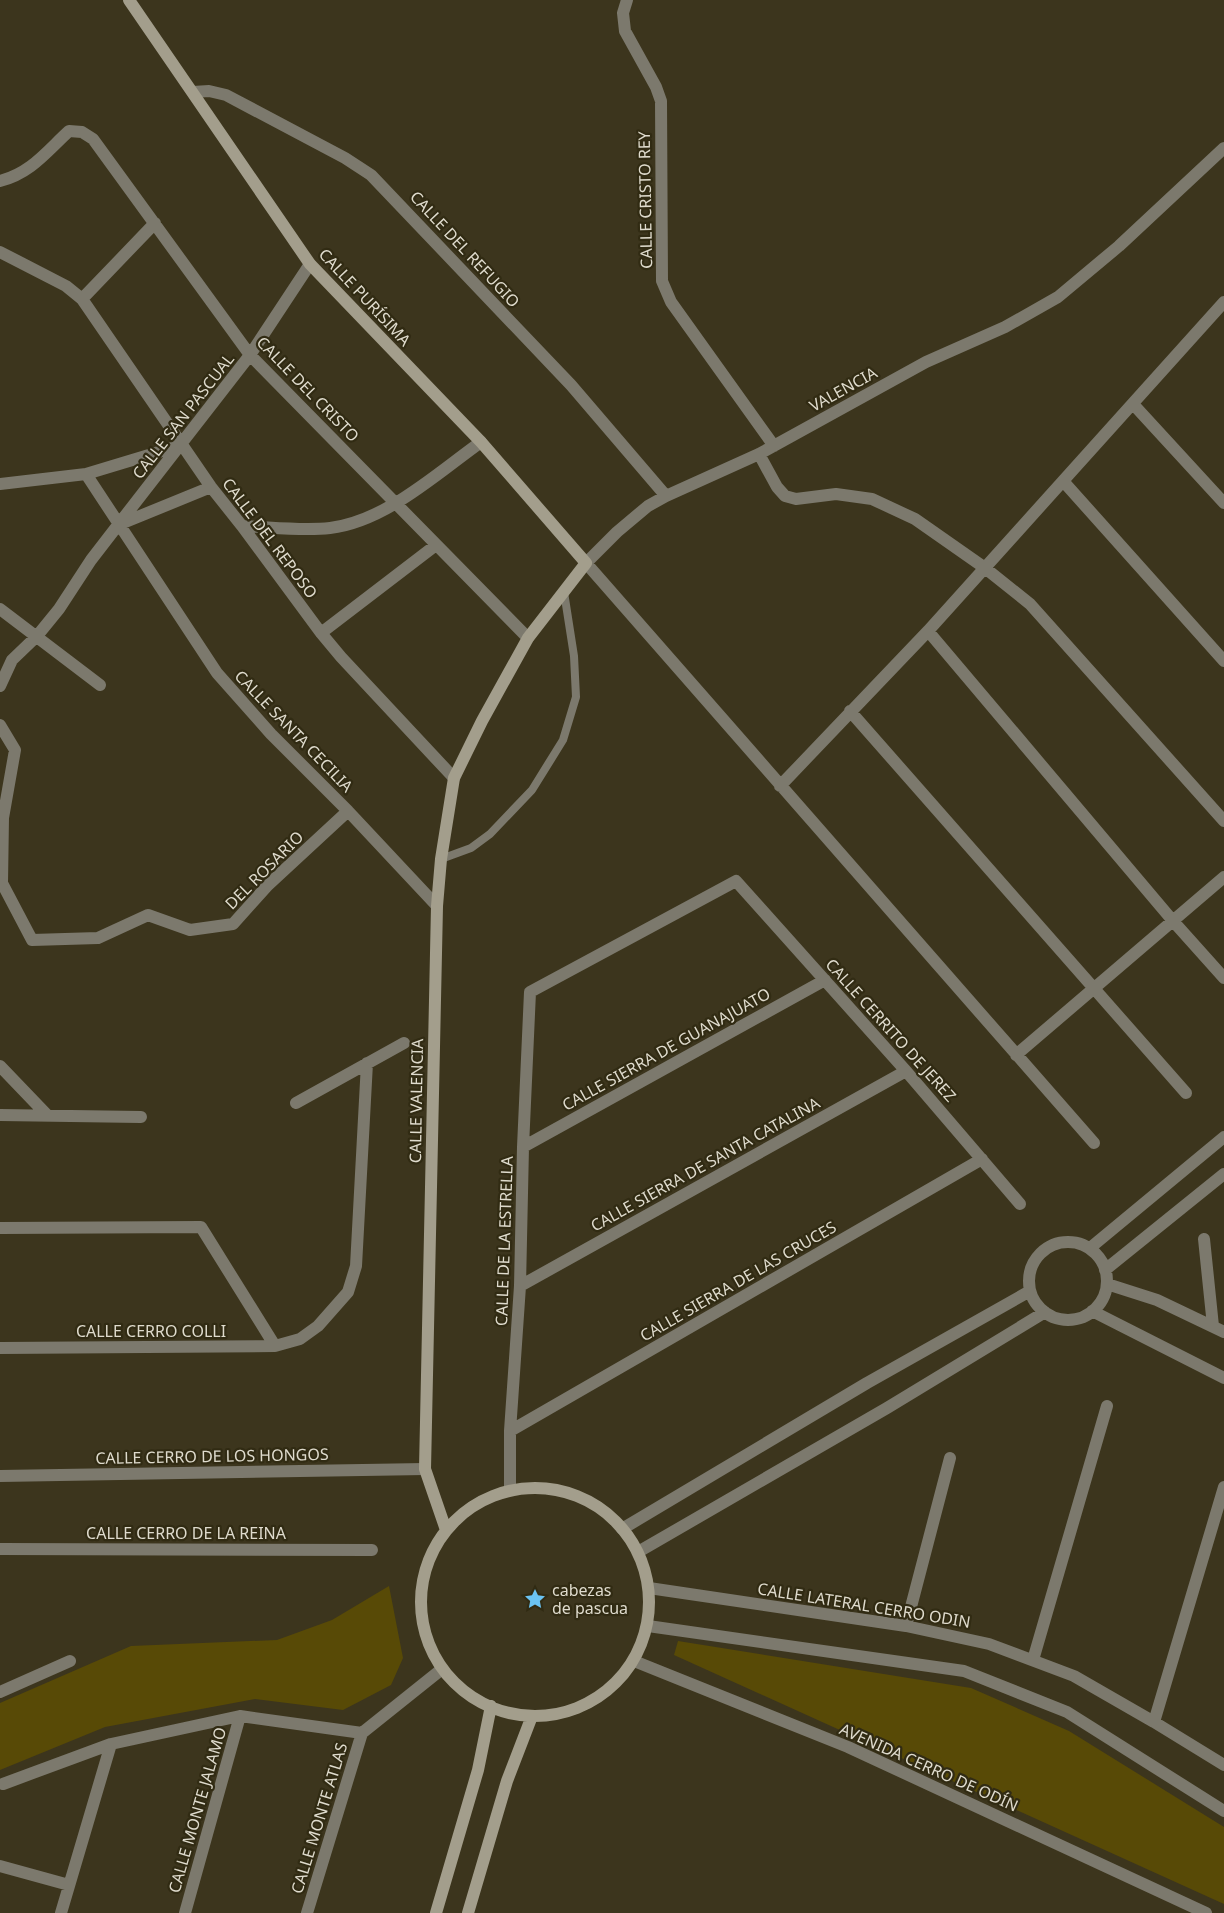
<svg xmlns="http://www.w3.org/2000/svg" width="1224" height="1913" font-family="'Noto Sans',sans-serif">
	<rect width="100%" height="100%" fill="#3c351d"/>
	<path fill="#584a06" d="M389 1586 403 1658 391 1685 343 1710 255 1699 105 1727 0 1770V1703L131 1646 277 1640 332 1620Z
		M678 1641 971 1688 1069 1731 1224 1827V1904L674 1655Z"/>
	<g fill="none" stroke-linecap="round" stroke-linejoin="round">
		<path stroke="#7c796d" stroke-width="8" d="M441 859 471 848 490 834 532 790 563 740 576 697 574 656 564 592"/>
		<path stroke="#7c796d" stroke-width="12" d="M627 0 623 13 625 31 656 87 661 101 662 281 671 302 774 446
			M193 92 209 91 226 95 345 158 371 175 571 385 666 496
			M0 181C31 173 46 152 69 131L82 132 93 139 250 355 528 638
			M0 252 66 286 82 299 211 487 242 526 321 633 341 657 454 778
			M82 299 155 223
			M1133 404 1224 503
			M759 454 777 487 785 496 796 499 836 494 872 499 915 519 985 568 1030 604 1224 821
			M86 474 217 673 271 734 348 811 437 906
			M1063 481 1224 661
			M0 484 86 474 182 445
			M118 525 250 355 310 264
			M242 526C271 527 301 531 330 528 386 521 436 474 481 442
			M0 609 100 685
			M928 631 1173 921 1224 978
			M321 633 436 545
			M0 686 12 660 37 636 59 609 91 560 118 525 211 487
			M850 711 1186 1093
			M0 725 15 750 3 818 2 883 32 940 98 938 148 915 190 930 233 924 268 885 348 811
			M780 786 928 631 1224 302
			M1016 1055 1224 877
			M0 1066 47 1115
			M296 1103 404 1043
			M0 1115 141 1117
			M1094 1143 586 563 617 532 648 506 666 496 759 454 926 362 1005 327 1058 297 1119 246 1224 148
			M523 1147 825 980
			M0 1228 201 1227 275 1346
			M1204 1239 1213 1326
			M1029 1281a39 39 0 1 1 78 0a39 39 0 1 1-78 0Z
			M1090 1248 1224 1137
			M1105 1270 1224 1174
			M1107 1284 1157 1300 1224 1332
			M520 1286 906 1071
			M1092 1311 1224 1378
			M0 1348 275 1346 300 1339 318 1326 348 1292 356 1266 367 1063
			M510 1431 982 1159
			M0 1476 425 1469
			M510 1490V1431L520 1286 523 1147 530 992 736 881 906 1071 1020 1204
			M622 1529 867 1383 1030 1291
			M0 1549 372 1550
			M638 1552 887 1408 1045 1312
			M649 1588 906 1626 989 1644 1074 1676 1154 1722 1224 1765
			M648 1626 964 1671 1067 1712 1224 1811
			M906 1626 950 1458
			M1033 1660 1107 1406
			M634 1661 848 1747 1206 1913
			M0 1692 70 1661
			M1154 1722 1224 1487
			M3 1784 111 1744 240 1716 362 1733 442 1669
			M0 1866 69 1885
			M61 1913 111 1744
			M185 1913 240 1716
			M307 1913 362 1733"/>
		<path stroke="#a39e8c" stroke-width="12" d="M129 0 310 264 481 442 586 563 528 638 482 721 454 778 441 859 437 906 425 1469 446 1530
			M421 1602a114 114 0 1 1 228 0a114 114 0 1 1-228 0Z
			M436 1913 478 1770 491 1706
			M468 1913 507 1781 532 1716"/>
	</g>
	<defs>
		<symbol id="sight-bare" viewBox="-9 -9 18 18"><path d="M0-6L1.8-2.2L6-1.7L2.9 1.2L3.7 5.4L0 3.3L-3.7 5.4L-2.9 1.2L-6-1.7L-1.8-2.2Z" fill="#6bc3f2" stroke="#312b13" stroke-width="2.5" paint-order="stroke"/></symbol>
	</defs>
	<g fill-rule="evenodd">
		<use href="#sight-bare" x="520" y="1584" width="30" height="30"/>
	</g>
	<g text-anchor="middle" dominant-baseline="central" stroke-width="4.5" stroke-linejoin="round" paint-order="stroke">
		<g font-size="16" fill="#dfdbcd" stroke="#312b13">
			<text transform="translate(645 200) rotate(-91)">CALLE CRISTO REY</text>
			<text transform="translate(465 249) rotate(47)">CALLE DEL REFUGIO</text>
			<text transform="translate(365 297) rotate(47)">CALLE PURÍSIMA</text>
			<text transform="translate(308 389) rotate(46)">CALLE DEL CRISTO</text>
			<text transform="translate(843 389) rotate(-29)">VALENCIA</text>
			<text transform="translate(183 416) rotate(-52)">CALLE SAN PASCUAL</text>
			<text transform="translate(270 538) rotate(53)">CALLE DEL REPOSO</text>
			<text transform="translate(294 731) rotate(46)">CALLE SANTA CECILIA</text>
			<text transform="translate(264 870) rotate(-45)">DEL ROSARIO</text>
			<text transform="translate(891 1030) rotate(48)">CALLE CERRITO DE JEREZ</text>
			<text transform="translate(666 1049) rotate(-29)">CALLE SIERRA DE GUANAJUATO</text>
			<text transform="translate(416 1101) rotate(-89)">CALLE VALENCIA</text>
			<text transform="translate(705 1164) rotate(-29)">CALLE SIERRA DE SANTA CATALINA</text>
			<text transform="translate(504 1241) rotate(-88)">CALLE DE LA ESTRELLA</text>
			<text transform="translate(738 1281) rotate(-30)">CALLE SIERRA DE LAS CRUCES</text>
			<text x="151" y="1331">CALLE CERRO COLLI</text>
			<text transform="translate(212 1456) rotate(-1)">CALLE CERRO DE LOS HONGOS</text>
			<text x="186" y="1533">CALLE CERRO DE LA REINA</text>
			<text transform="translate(864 1605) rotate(9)">CALLE LATERAL CERRO ODIN</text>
			<text transform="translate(929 1767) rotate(24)">AVENIDA CERRO DE ODÍN</text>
			<text transform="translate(197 1810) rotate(-74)">CALLE MONTE JALAMO</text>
			<text transform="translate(319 1818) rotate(-73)">CALLE MONTE ATLAS</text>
		</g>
		<g font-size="16" fill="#dfdbcd" stroke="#312b13" text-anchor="start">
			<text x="552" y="1590">cabezas<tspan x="552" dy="18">de pascua</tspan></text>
		</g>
	</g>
</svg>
